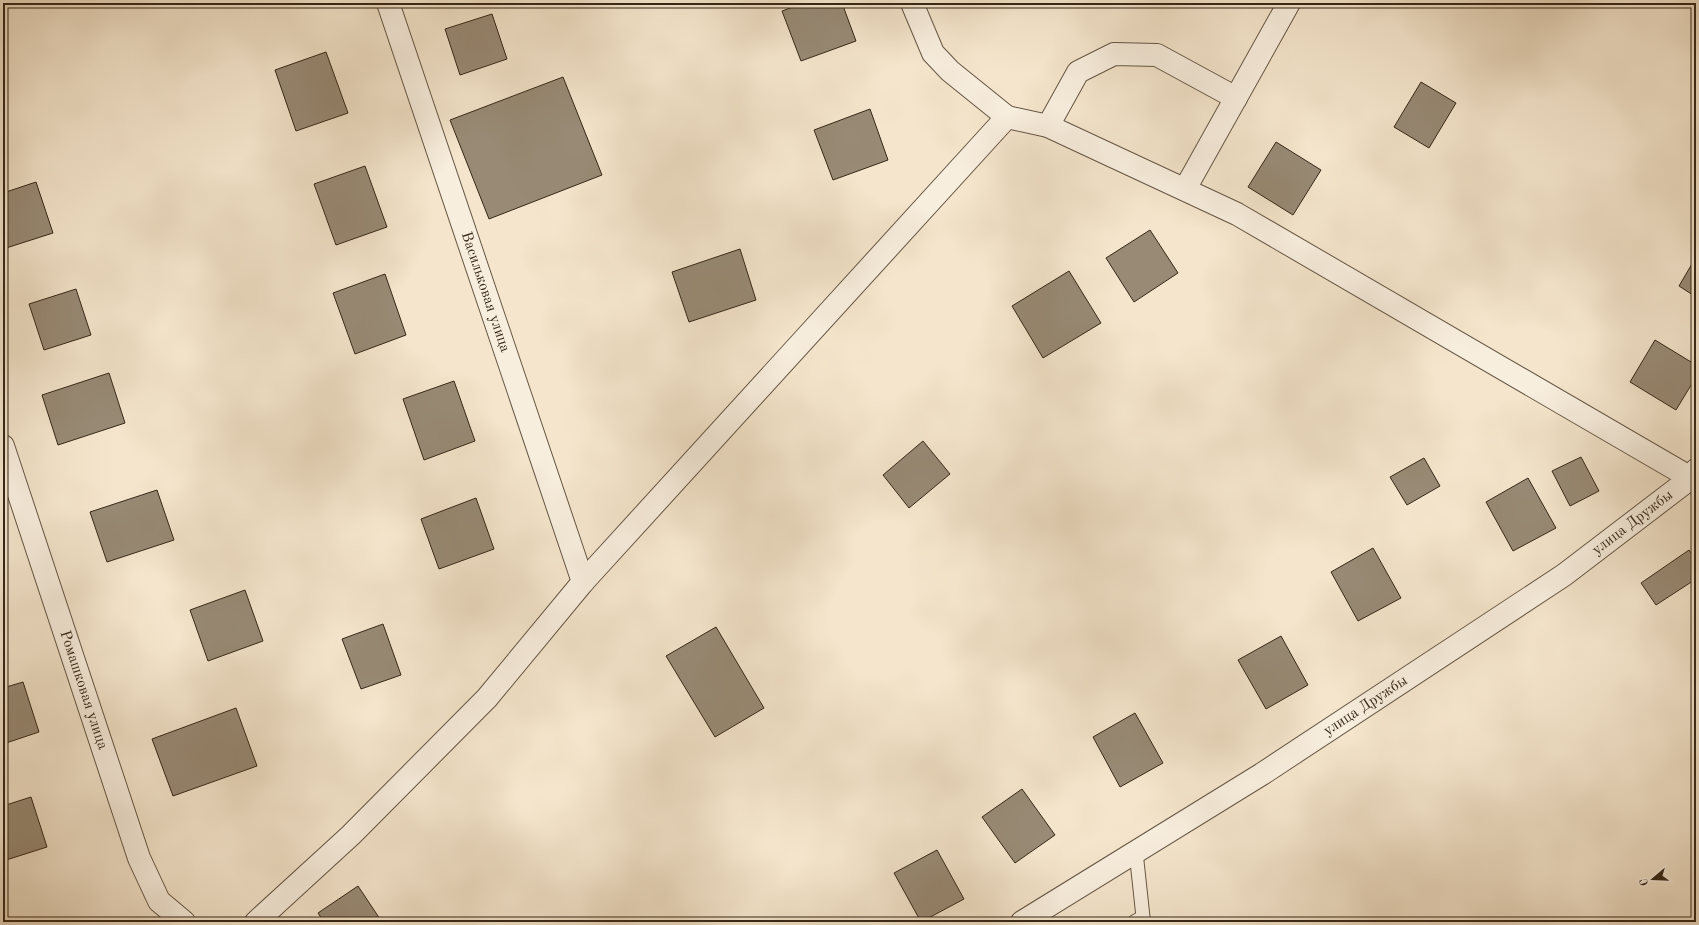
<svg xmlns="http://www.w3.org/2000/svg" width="1699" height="925" font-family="'Old Standard TT',serif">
	<rect width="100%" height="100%" fill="#f4e5cc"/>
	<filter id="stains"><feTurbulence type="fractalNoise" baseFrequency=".005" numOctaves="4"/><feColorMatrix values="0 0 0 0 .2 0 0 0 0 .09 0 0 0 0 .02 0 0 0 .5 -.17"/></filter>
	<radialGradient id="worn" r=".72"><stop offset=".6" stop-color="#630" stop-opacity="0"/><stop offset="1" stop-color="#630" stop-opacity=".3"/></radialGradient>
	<path fill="#988a75" stroke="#352717" d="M804 3H842L856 41 801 61 782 11Z
		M492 14 507 59 460 75 445 29Z
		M326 52 348 113 296 131 275 70Z
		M563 77 602 175 489 219 450 120Z
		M1421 82 1456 103 1429 148 1394 127Z
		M870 109 888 160 833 180 814 130Z
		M1276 142 1321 170 1293 215 1248 187Z
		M365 166 387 227 336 245 314 184Z
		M36 182 53 233 3 249V193Z
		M1150 230 1178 273 1134 302 1106 258Z
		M740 249 756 300 689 322 672 272Z
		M1696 257V297L1679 286Z
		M1069 271 1101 323 1043 358 1012 306Z
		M385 274 406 335 355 354 333 293Z
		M76 289 91 335 44 350 29 304Z
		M1655 340 1696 365V377L1676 410 1630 382Z
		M109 373 125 423 58 445 42 395Z
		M454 381 475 441 424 460 403 399Z
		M923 441 950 474 909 508 883 475Z
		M1581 457 1599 491 1570 506 1552 471Z
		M1424 458 1440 486 1407 505 1390 477Z
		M1528 478 1556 528 1513 551 1486 502Z
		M157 490 174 540 107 562 90 512Z
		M476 498 494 549 439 569 421 519Z
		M1373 548 1401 598 1358 621 1331 572Z
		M1689 550 1696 560V579L1656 605 1641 583Z
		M245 590 263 641 208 661 190 610Z
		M383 624 401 675 361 689 342 639Z
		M716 627 764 708 715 737 666 656Z
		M1281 636 1308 685 1266 709 1238 660Z
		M23 682 39 732 3 744V688Z
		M236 708 257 766 173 796 152 739Z
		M1135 713 1163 763 1120 787 1093 737Z
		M1022 789 1055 835 1015 863 982 817Z
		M31 797 47 847 3 861V806Z
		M937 850 964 899 921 922 894 873Z
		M358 886 382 922H324L318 913Z"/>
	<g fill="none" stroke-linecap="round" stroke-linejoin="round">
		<defs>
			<path id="lane" d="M1134 922 1143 917 1136 852"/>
			<g id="street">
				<path id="s1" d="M388 3 583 582"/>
				<path d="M912 3 933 53 950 71 1007 117"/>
				<path d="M1048 126 1078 72 1114 54 1157 55 1236 98"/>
				<path d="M1185 189 1289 3"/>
				<path id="s2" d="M3 446 139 858 159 901 184 922"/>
				<path d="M256 922 351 835 487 698 583 582 1007 117 1048 126 1237 214 1696 481"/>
				<path id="s3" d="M1022 922 1262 774 1564 575 1691 478 1696 470"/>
			</g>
		</defs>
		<use href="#lane" stroke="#655644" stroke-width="15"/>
		<use href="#street" stroke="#655644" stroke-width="24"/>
		<use href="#lane" stroke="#f8eede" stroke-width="13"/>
		<use href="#street" stroke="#f8eede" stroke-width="22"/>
	</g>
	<g text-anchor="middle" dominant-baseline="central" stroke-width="3.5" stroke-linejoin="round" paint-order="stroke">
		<g font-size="15" fill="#352717" stroke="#f8eede">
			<text stroke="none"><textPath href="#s1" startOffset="305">Васильковая улица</textPath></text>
			<text stroke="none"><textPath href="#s3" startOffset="730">улица Дружбы</textPath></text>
			<text stroke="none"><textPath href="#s2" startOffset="257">Ромашковая улица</textPath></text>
			<text stroke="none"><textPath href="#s3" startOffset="406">улица Дружбы</textPath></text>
		</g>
	</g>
	<rect width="1699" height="925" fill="none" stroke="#f4e5cc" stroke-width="16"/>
	<rect x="4" y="4" width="1691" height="917" fill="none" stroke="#352717" stroke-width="2"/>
	<rect x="8" y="8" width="1683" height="909" fill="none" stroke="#352717"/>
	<g transform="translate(1653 879) rotate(251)" stroke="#f8eede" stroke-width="3" paint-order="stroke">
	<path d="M0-3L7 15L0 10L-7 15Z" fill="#352717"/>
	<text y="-6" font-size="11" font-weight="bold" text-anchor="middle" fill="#352717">С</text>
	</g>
	<rect width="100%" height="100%" filter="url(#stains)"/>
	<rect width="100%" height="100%" fill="url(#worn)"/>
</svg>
